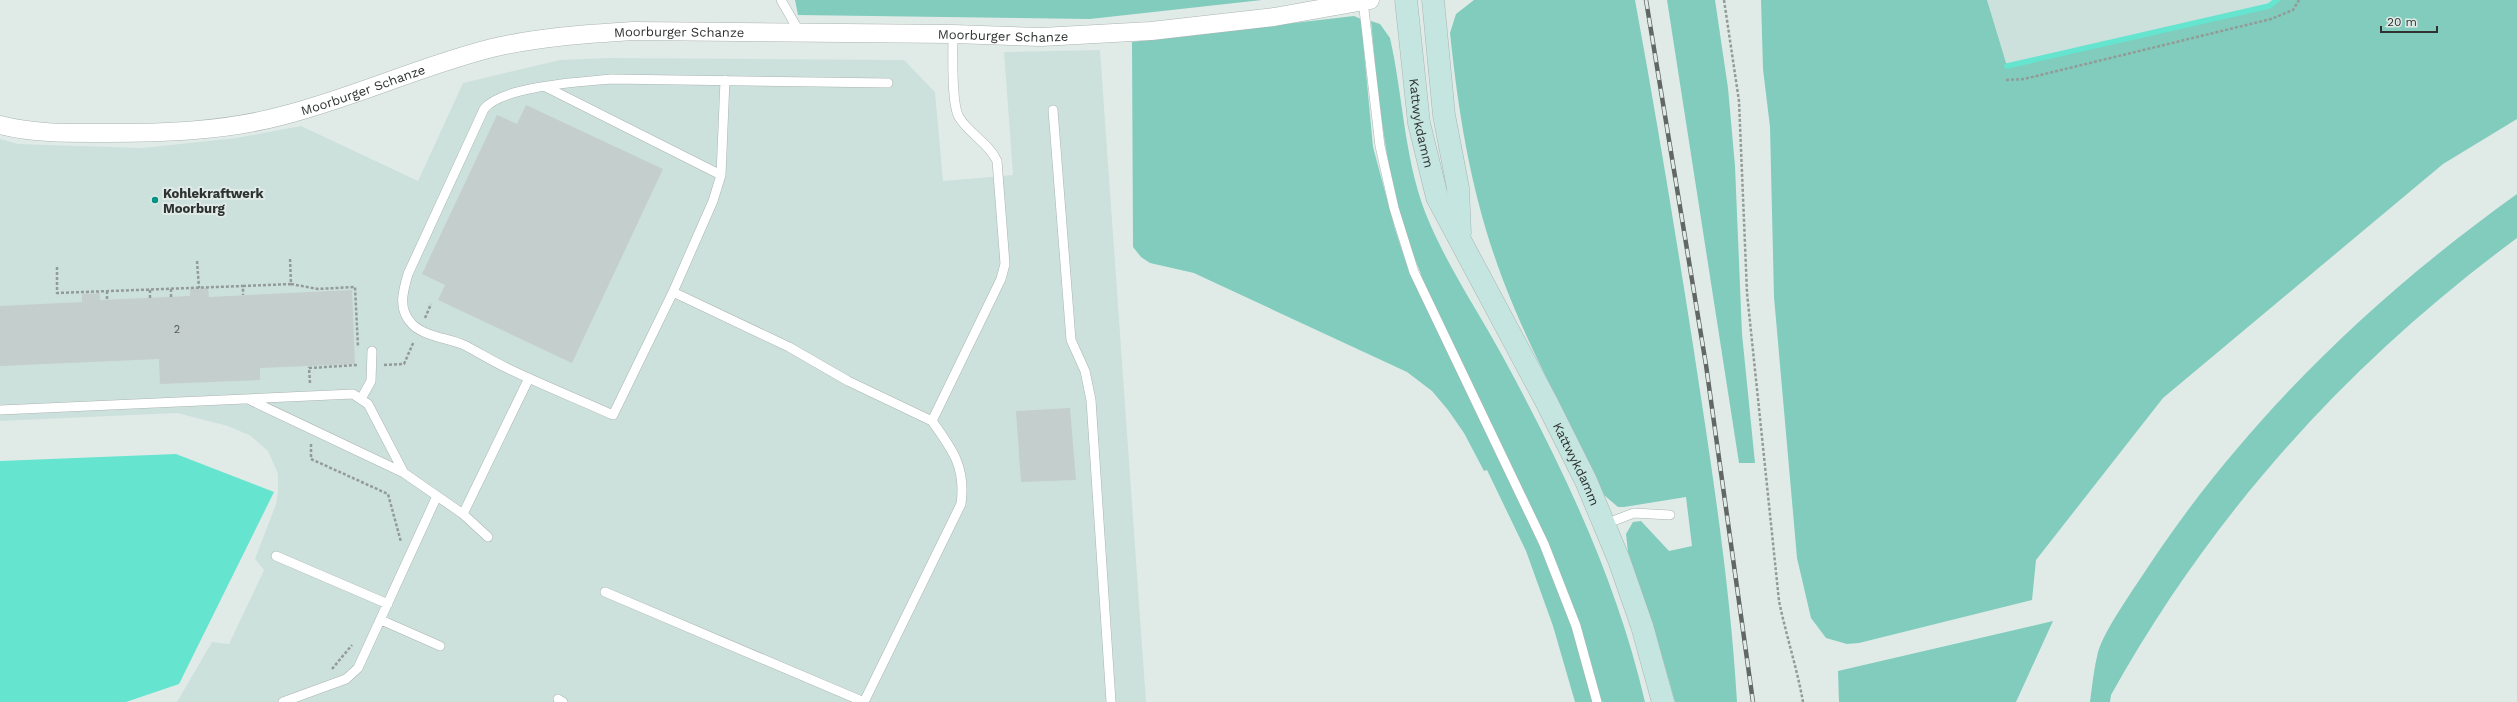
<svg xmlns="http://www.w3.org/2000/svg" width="2517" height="702" font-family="'Work Sans',sans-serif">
	<rect width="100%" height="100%" fill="#e0ebe8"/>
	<path fill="#cde1dc" d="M1987 0H2277L2269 6 2007 66Z
		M1100 50 1146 702H177L212 642 229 644 264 570 255 559 276 504 278 492V474L268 451 251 436 228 426 177 413 0 421V139L18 144 143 148 236 138 301 126 418 181 463 83 560 60 608 58 904 60 935 92 943 181 1013 175 1004 52Z"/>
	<path fill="#81ccbd" d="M795 0H1262L1090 19 798 15Z
		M1474 0H1635C1656 114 1675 230 1693 345 1711 463 1730 582 1737 702H1675L1654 628 1628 552 1626 534 1633 522 1641 521 1669 551 1692 546 1686 497 1624 507H1618L1604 495C1571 423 1531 354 1503 280 1472 198 1459 119 1450 33L1456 14Z
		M1667 0H1715L1728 88 1735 166 1742 334 1755 463H1739Z
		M1761 0H1987L2007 66 2269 6 2277 0H2517V119L2443 164 2163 398 2036 560 2032 600 1859 643 1847 644 1826 638 1811 618 1797 558 1774 297 1770 127 1763 69Z
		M1354 16 1361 19 1373 147 1395 229 1410 275 1421 274C1387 194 1379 106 1371 21L1380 24 1390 38C1404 100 1404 165 1430 224 1450 270 1479 313 1503 357 1562 466 1617 580 1645 702H1575L1553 626 1526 551 1487 470 1484 471 1464 433 1448 410 1432 391 1407 372 1211 281 1194 273 1150 263 1141 257 1133 247 1132 42Z
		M2517 194V238C2349 362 2213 512 2111 695L2110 702H2090C2092 686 2094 668 2098 652 2105 629 2133 590 2146 570 2244 421 2373 297 2517 194Z
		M2053 621 2016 702H1839L1838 671Z"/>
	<path fill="#65e4cf" d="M176 454 274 492 179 684 126 702H0V461Z"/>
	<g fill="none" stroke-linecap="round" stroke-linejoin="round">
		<path stroke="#65e4cf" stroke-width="5.5" d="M2007 66 2269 6 2277 0"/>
	</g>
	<path fill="#c4cecc" d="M526 105 663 169 572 363 438 300 445 285 422 274 497 115 517 124Z
		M208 288 209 297 352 290 355 364 260 368V380L160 384 159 359 0 366V306L82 302V294L100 293V300L190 296V289Z
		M1070 408 1076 480 1021 482 1016 411Z"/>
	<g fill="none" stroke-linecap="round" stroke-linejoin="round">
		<defs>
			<path id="lane" d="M781 0 800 33
				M1363 1 1380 146 1394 208 1414 272 1544 544 1576 626 1597 702
				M725 80 721 175 713 201 673 292 789 347 848 381 932 421 1001 279 1005 264 997 161C989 143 969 134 959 117 951 104 953 51 953 34
				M546 87 721 175
				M1053 110 1071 340 1085 371 1091 400 1111 702
				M673 292 613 415C578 399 542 385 507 368 492 361 478 352 464 345 448 338 426 337 413 325 397 310 403 291 408 274L484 109C502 86 581 82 611 79L888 83
				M361 399 371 381 372 351
				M250 400 404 473 463 514 488 537
				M0 410 353 394 368 404 404 473
				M463 514 529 378
				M1605 524 1634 513 1670 515
				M276 556 388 604
				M605 592 864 702 961 504C966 468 953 450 932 421
				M381 620 440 646
				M558 699 563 702
				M283 702 346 679 358 668 437 496"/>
			<g id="street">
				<path id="s1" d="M0 125C34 134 72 133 107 133 165 133 225 131 281 116 353 98 420 66 492 48 539 37 585 34 633 31L953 34 1041 37 1151 31 1274 17 1370 0"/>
			</g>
			<g id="secondary">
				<path id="s2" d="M1406 0 1419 123 1437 197 1547 403 1586 481 1619 560 1642 626 1663 702"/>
				<path d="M1433 0 1444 115 1458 188 1460 233"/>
			</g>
		</defs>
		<use href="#lane" stroke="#aab4b2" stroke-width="10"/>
		<use href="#street" stroke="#aab4b2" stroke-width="19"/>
		<use href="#secondary" stroke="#aab4b2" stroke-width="23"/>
		<path stroke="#939b99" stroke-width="2.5" stroke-dasharray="3 2" stroke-linecap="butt" d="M1724 0 1739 101 1747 293 1779 601C1786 635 1797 668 1803 702
			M2006 80 2024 79 2271 19 2293 10 2299 0
			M197 261 199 288
			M57 267V293L243 286V295
			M291 284 318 289 355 287 358 347
			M243 286 291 284 290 258
			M107 291V300
			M171 297V288
			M150 298V289
			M425 318 431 304
			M384 365 404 364 414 341
			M310 383 309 368 357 365
			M311 444V459L388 494 401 542
			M332 669 352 645"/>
		<use href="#lane" stroke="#fff" stroke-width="9"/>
		<use href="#street" stroke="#fff" stroke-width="18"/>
		<use href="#secondary" stroke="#c5e5e0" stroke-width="22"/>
		<defs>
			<path id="rail" d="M1646 0 1706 365 1753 702"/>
		</defs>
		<use href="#rail" stroke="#616765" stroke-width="4.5"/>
		<use href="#rail" stroke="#e0ebe8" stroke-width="3" stroke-dasharray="9" stroke-linecap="butt"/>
	</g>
	<circle fill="#009482" stroke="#e0ebe8" stroke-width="1.5" cx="155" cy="200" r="4"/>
	<g text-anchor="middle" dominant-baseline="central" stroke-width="4" stroke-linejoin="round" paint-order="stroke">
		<g font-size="11" fill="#545958">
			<text x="177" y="329">2</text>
		</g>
		<g font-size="13" fill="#2e3231" stroke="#e0ebe8">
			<text stroke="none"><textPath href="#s1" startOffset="693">Moorburger Schanze</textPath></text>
			<text stroke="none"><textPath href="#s1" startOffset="1017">Moorburger Schanze</textPath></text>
			<text stroke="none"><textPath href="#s1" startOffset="369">Moorburger Schanze</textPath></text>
			<text stroke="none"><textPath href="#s2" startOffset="124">Kattwykdamm</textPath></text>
			<text stroke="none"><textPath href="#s2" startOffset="501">Kattwykdamm</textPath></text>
		</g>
		<g font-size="13" font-weight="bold" fill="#2e3231" stroke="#e0ebe8" text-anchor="start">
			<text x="163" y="193">Kohlekraftwerk<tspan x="163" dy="15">Moorburg</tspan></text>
		</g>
	</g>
	<path d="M2381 26v6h56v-6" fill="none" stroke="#2e3231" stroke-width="2"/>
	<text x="2387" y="26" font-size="12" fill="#2e3231" stroke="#e0ebe8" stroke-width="3" paint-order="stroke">20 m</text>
</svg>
